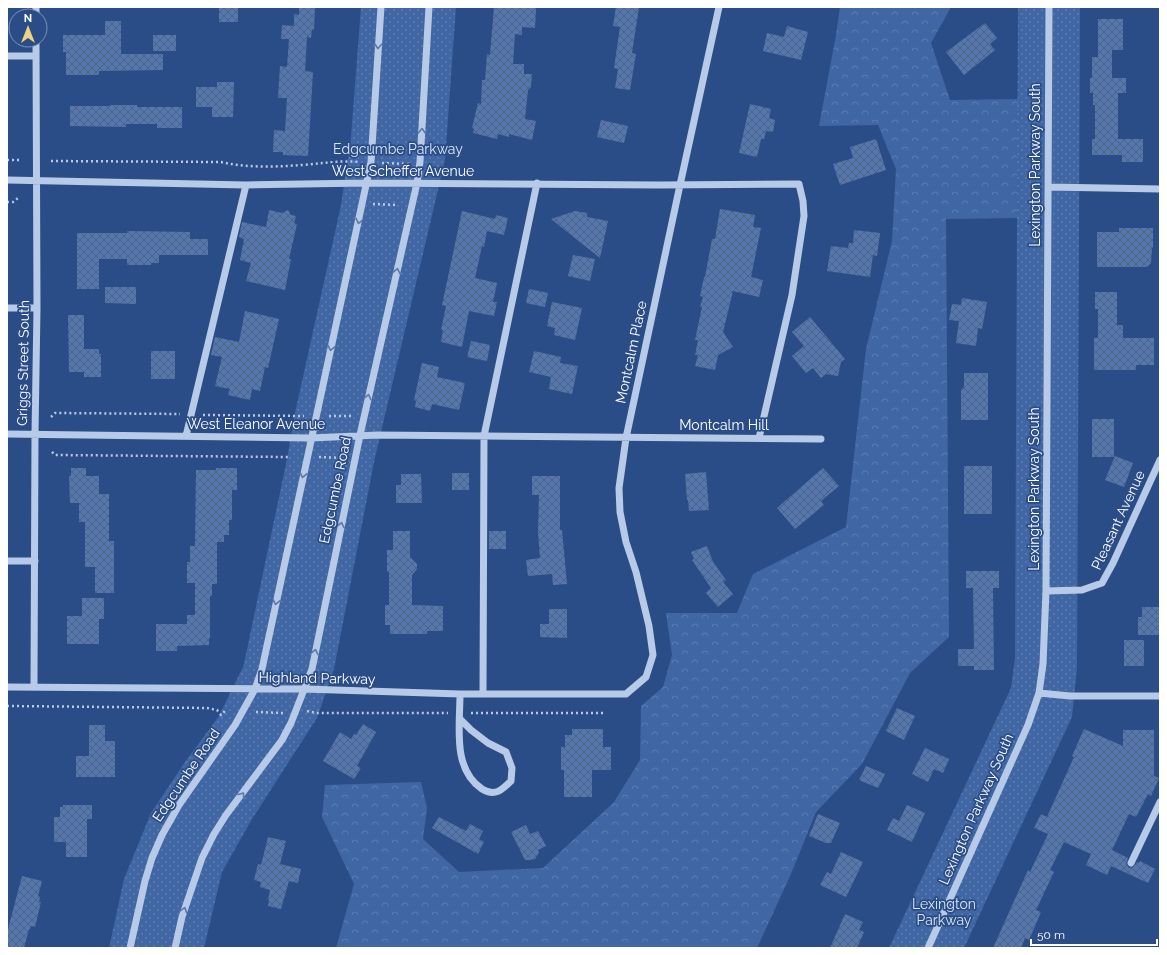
<svg xmlns="http://www.w3.org/2000/svg" width="1167" height="955" font-family="Raleway,sans-serif">
	<defs>
		<pattern id="forest-crowns" width="20" height="18" patternUnits="userSpaceOnUse"><rect width="20" height="18" fill="#4066a3"/><path d="M2 6a3 3 0 1 1 6 0M12 15a3 3 0 1 1 6 0" fill="none" stroke="#5d7db1"/></pattern>
		<pattern id="park-dots" width="8" height="8" patternUnits="userSpaceOnUse"><rect width="8" height="8" fill="#4066a3"/><path d="M2 2h.1M6 6h.1" fill="none" stroke="#5d7db1" stroke-width="1.8" stroke-linecap="round"/></pattern>
		<pattern id="building-cross-hatch" width="8" height="8" patternUnits="userSpaceOnUse"><rect width="8" height="8" fill="#5377ae"/><path d="M0 0l8 8M0 8l8-8" fill="none" stroke="#50627d"/></pattern>
	</defs>
	<rect width="100%" height="100%" fill="#2b4d87"/>
	<path fill="url(#forest-crowns)" d="M840 7H951L931 43 950 100 1019 99 1017 218 946 219 949 637 910 673 862 764 816 812 791 874 757 948H336L354 884 322 817 325 785 421 782 427 808 423 839 459 872 543 868 614 802 640 760 641 706 663 687 672 655 666 613H737L753 574 846 527 866 349 892 241 896 169 878 125 819 126 836 35Z"/>
	<path fill="url(#park-dots)" d="M361 7H456L445 160 374 462 334 669 317 718 252 819 222 872 204 948H109L124 879 151 813 185 762 219 716 243 667 246 654 287 459 295 413 341 205 349 151 350 150Z
		M1018 7H1080L1077 668 1072 717 964 948H889L1011 688 1015 658Z"/>
	<path fill="url(#building-cross-hatch)" d="M219 7H238V22H219Z
		M299 7H315L314 30 312 29 311 38 307 37 305 71 313 72 308 156 283 155V152H273L274 130 285 131 287 98H278L280 66 287 67 289 39H281L282 25 294 26V14L299 15Z
		M494 7 536 8 535 28 522 27V35L515 34 513 64H524V74H532L531 87 528 90 525 119 536 121 532 140 509 134V137L498 134 497 139 473 133 474 129 472 128 478 103 481 104 482 80H485L487 54 490 55Z
		M616 7H639L632 53 636 54 630 90 615 88 618 69 614 68 620 27 613 26Z
		M1098 19H1123V50H1112V78H1126V93H1118V139H1143V162H1122V155H1092V139H1095V105H1093V93H1090V78H1092V57H1098Z
		M105 21H121V54H163V70L99 71V75H66V52H63V35H105Z
		M985 23 997 38 990 44 995 50 964 75 946 52Z
		M787 26 808 32 801 60 763 51 767 33 784 37Z
		M153 35H176V51H153Z
		M217 82H234L233 117H212V107H196V87H217Z
		M750 104 771 109 769 118 775 120 773 132 766 131 764 139H761L757 157 739 153Z
		M110 105H137V107H182V128H157V124H126V127L70 126V106H110Z
		M601 120 628 126 624 143 597 137Z
		M876 139 886 170 840 185 833 164 853 158 850 147Z
		M720 209 755 215 753 227 761 228 751 277 763 280 759 297 733 291 723 332 733 347 718 355 715 370 695 366 698 355H695L698 340H695L702 307H700L703 297 700 296 704 277H705L712 239H715Z
		M269 210 282 213 288 210 291 215 296 216 294 223 297 224 289 259H291L285 290 246 281 251 263 240 260 244 239 239 237 242 222 266 227Z
		M462 211 495 219 496 215 508 218 504 235 487 231 484 247 482 246 475 278 497 283 493 302H497L494 316 469 311 462 347 441 342 443 330H441L446 306 442 305Z
		M575 211 587 213V217L608 221 600 258 551 219Z
		M1119 228H1153V248H1152L1151 263 1147 267H1097V232H1119Z
		M854 230 880 233 877 256 873 255 870 277 827 271 831 246 848 248 849 243H853Z
		M127 231 190 232V239H208V255H159V263H151V265H127V259H99V289H77V233H127Z
		M573 255 595 259 590 281 568 276Z
		M105 287H136V304L105 303Z
		M529 289 548 293 545 307 526 303Z
		M1095 292H1117V325H1123V338H1154V365H1136V370H1094V338H1098V309H1095Z
		M962 298 987 302 982 329 978 328 976 346 956 343 959 321 949 320 952 304 961 305Z
		M552 302 582 308 575 340 554 335 555 328 547 326Z
		M245 311 279 319 268 368 265 367 260 391 252 389 250 400 228 395 230 389 215 386 222 357 211 355 215 337 239 342Z
		M68 315H84V349H99V354H101V377H84V372H69Z
		M810 317 845 359 841 362 838 376 826 374 821 378 813 368 806 373 792 356 804 346 792 332Z
		M471 341 490 345 487 361 467 357Z
		M151 351H175V379H151Z
		M534 351 561 357 560 363 578 366 572 394 549 389 551 377 529 372Z
		M422 363 439 367 437 377 465 383 459 410 432 404 430 411 415 407 416 401 414 400Z
		M964 373H988V420H961V390L964 387Z
		M1092 419H1114V457H1092Z
		M1115 456 1133 463 1124 487 1105 480Z
		M964 466H992V514H964Z
		M71 468H86V476H99V494H109V541H114V593H95V567H85V522H79V503H70L69 476H71Z
		M216 468H237V490H232V520H229V535H224V542H217V584H212V596H210V638H209V645L177 646V651H156V624H187V615H195V583H187V562H190V546H195L196 470H216Z
		M823 468 839 486 821 501 824 505 795 529 777 508Z
		M706 472 709 510 689 511 688 500H687L685 474Z
		M452 473H469V490H452Z
		M401 474H421L422 503H396V485H401Z
		M532 476H560V530H562L567 584 553 585 552 574 528 576 526 560 540 558 538 532 539 495H532Z
		M393 531H410V557L417 564V569L412 575V605L443 606V631H427V634H390V625H385V605H389V572H387V550H393Z
		M489 531H506V549H489Z
		M707 546 713 562 726 580 723 582 733 594 718 607 706 593 711 588 692 560 694 559 691 552Z
		M966 571H999V588H993L994 670H974V666H958V649H974L973 588H966Z
		M82 598H104V619H99V644H67V616H82Z
		M1142 607H1160V635H1138V617H1142Z
		M549 609H567V638L540 637V624H549Z
		M1124 640H1144V666H1124Z
		M897 708 915 716 904 740 886 731Z
		M363 724 376 732 357 766 361 768 354 779 323 761 340 732 351 739 354 734 356 735Z
		M89 725H105V741H115V777H76V756H89Z
		M572 729H603V747H611V770H592V797H564V770H561V747H565V735H572Z
		M1084 729 1123 746V730H1154V776L1159 778 1151 796 1148 794 1136 817 1129 814 1112 850 1128 858 1126 864 1129 868 1133 867 1137 862 1139 863 1140 861 1155 869 1148 883 1111 866 1107 875 1086 865 1091 854 1064 842 1050 870 1054 872 1036 910 1041 912 1029 940 1025 938 1021 948H993L1028 870 1030 872 1048 834 1034 828 1041 814 1047 817 1074 757 1072 756Z
		M925 748 949 759 943 773 934 769 928 782 912 774Z
		M866 766 885 774 878 788 859 780Z
		M63 805H92V819H87V857H66V842H54V817H60V807H63Z
		M907 805 925 813 912 842 887 830 893 818 899 821Z
		M818 814 840 823 831 843H826L809 836Z
		M439 817 466 831 470 824 483 831 479 839 484 842 478 854 432 828Z
		M526 825 530 834 538 831 546 846 538 850 539 853 535 859 531 860H525L511 832Z
		M268 837 286 841 280 864 301 869 298 883 289 881 281 909 268 906 269 901 268 900 270 890 260 887 261 882 254 880 258 864 261 865Z
		M841 852 863 862 846 897 820 885 827 872 831 874Z
		M22 876 42 881 38 896 40 897 39 902H41L35 927 31 926 30 929H29L24 948H7V933Z
		M845 914 863 922 859 930 864 932 857 948H830Z"/>
	<g fill="none" stroke-linecap="round" stroke-linejoin="round">
		<path stroke="#b7cae7" stroke-width="2.5" stroke-dasharray="2 3" stroke-linecap="butt" d="M7 160H19
			M51 161 221 162C247 168 275 167 301 165 321 164 338 160 359 162
			M382 163 409 164
			M7 202H13L18 198
			M373 204 398 205
			M203 415 304 416
			M329 416H353
			M51 417 55 413 180 414
			M52 452 55 455 289 457
			M319 457 344 458
			M7 706 207 708 217 710 221 715 225 711
			M307 711 316 713H448
			M256 712 283 713
			M471 713H605"/>
		<path stroke="#b7cae7" stroke-width="7" d="M36 16V7
			M7 56H36
			M7 180 246 185 367 183 659 185 799 184 803 201 804 216 792 295 759 438
			M1048 187 1160 189
			M7 308H37
			M7 434 311 438 378 435 821 439
			M186 436 246 185
			M7 561H35
			M1046 591 1082 590 1102 583 1113 563 1160 460
			M7 687 304 689 460 694H626L646 677 653 655 649 626 636 572 626 542 620 512 619 488 626 438 680 185 719 7
			M34 687 35 434 37 308 36 40
			M1039 693 1070 696H1160
			M460 694C460 726 452 769 482 789 495 797 502 790 511 781L512 768 506 752 488 743 471 730 460 719
			M483 694 484 436 537 183
			M1131 863 1160 802
			M130 948 145 881 152 858 162 835 179 805 235 725 255 689 262 669 371 162 381 7
			M175 948 182 917 202 858 214 834 226 815 282 740 291 723 312 669 360 435 417 183 420 162 429 7
			M928 948 1028 725 1039 693 1043 664 1046 591 1049 7"/>
	</g>
	<defs><path id="oneway-chevron" d="M-2-3.5L2.5 0L-2 3.5" fill="none" stroke-width="1.6" stroke-linecap="round" stroke-linejoin="round"/></defs>
	<g stroke="#5c79a9">
		<use href="#oneway-chevron" transform="translate(378 46) rotate(94)"/>
		<use href="#oneway-chevron" transform="translate(422 131) rotate(-87)"/>
		<use href="#oneway-chevron" transform="translate(359 221) rotate(102)"/>
		<use href="#oneway-chevron" transform="translate(397 271) rotate(-77)"/>
		<use href="#oneway-chevron" transform="translate(331 348) rotate(102)"/>
		<use href="#oneway-chevron" transform="translate(368 397) rotate(-77)"/>
		<use href="#oneway-chevron" transform="translate(303 475) rotate(102)"/>
		<use href="#oneway-chevron" transform="translate(341 525) rotate(-78)"/>
		<use href="#oneway-chevron" transform="translate(276 602) rotate(102)"/>
		<use href="#oneway-chevron" transform="translate(315 652) rotate(-78)"/>
		<use href="#oneway-chevron" transform="translate(242 795) rotate(-54)"/>
		<use href="#oneway-chevron" transform="translate(184 910) rotate(-72)"/>
	</g>
	<g text-anchor="middle" dominant-baseline="central" stroke-width="3.5" stroke-linejoin="round" paint-order="stroke">
		<g font-size="14" fill="#dae5f6" stroke="#2b4d87">
			<text x="398" y="149">Edgcumbe Parkway</text>
			<text x="944" y="904">Lexington<tspan x="944" dy="16">Parkway</tspan></text>
		</g>
		<g font-size="14" fill="#fff" stroke="#2b4d87">
			<text transform="translate(1035 165) rotate(-90)">Lexington Parkway South</text>
			<text x="403" y="171">West Scheffer Avenue</text>
			<text transform="translate(631 352) rotate(-78)">Montcalm Place</text>
			<text transform="translate(23 363) rotate(-89)">Griggs Street South</text>
			<text x="256" y="424">West Eleanor Avenue</text>
			<text x="724" y="425">Montcalm Hill</text>
			<text transform="translate(1034 489) rotate(-90)">Lexington Parkway South</text>
			<text transform="translate(335 490) rotate(-78)">Edgcumbe Road</text>
			<text transform="translate(1118 520) rotate(-65)">Pleasant Avenue</text>
			<text transform="translate(317 678) rotate(1)">Highland Parkway</text>
			<text transform="translate(186 775) rotate(-56)">Edgcumbe Road</text>
			<text transform="translate(976 809) rotate(-66)">Lexington Parkway South</text>
		</g>
	</g>
	<rect width="1167" height="955" fill="none" stroke="#ffffff" stroke-width="16"/>
	<g transform="translate(28 28)"><circle r="19" fill="#2b4d87" stroke="#8094b7"/>
	<path d="M0-3L7 15L0 10L-7 15Z" fill="#edd47f"/>
	<text y="-6" font-size="11" font-weight="bold" text-anchor="middle" fill="#ffffff">N</text>
	</g>
	<path d="M1031 939v6h126v-6" fill="none" stroke="#ffffff" stroke-width="2"/>
	<text x="1037" y="939" font-size="12" fill="#ffffff" stroke="#2b4d87" stroke-width="3" paint-order="stroke">50 m</text>
</svg>
